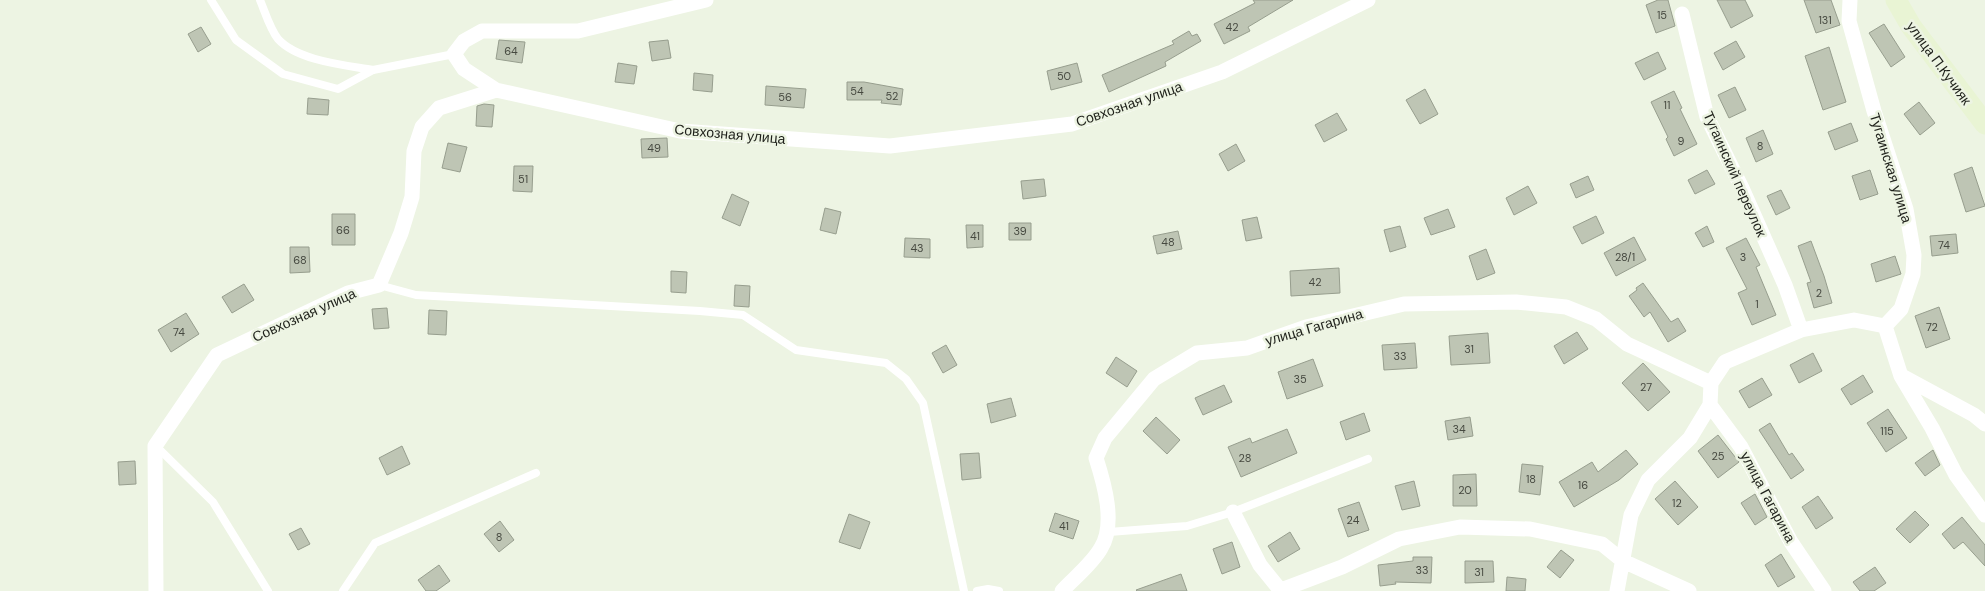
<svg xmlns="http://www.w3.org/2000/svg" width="1985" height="591" font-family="'DM Sans',sans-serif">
	<rect width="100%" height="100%" fill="#edf4e3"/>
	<path fill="#bec5b4" stroke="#979e8e" d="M1253 0H1293L1248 27 1250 31 1224 44 1214 24 1255 3Z
		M1658 0H1668L1675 26 1656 33 1646 5Z
		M1717 0H1745L1753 16 1731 28Z
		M1804 0H1831L1840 25 1816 33Z
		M1884 24 1905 57 1891 67 1869 33Z
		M201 27 211 44 198 52 188 34Z
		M1189 31 1192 36 1197 34 1201 41 1165 62 1166 66 1109 92 1102 75 1174 44 1172 41Z
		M499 40 525 42 522 63 496 59Z
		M668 40 671 58 652 61 649 42Z
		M1736 41 1745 57 1723 70 1714 53Z
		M1829 47 1846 102 1823 110 1805 56Z
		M1658 52 1666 69 1644 80 1635 63Z
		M618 63 637 66 634 84 615 82Z
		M1077 63 1082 82 1051 90 1047 71Z
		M694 73 713 75 712 92 693 90Z
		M847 82H864L903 89 901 105 881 103 882 100H847Z
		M766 86 806 89 804 108 765 105Z
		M1735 87 1746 110 1729 118 1718 95Z
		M1425 89 1438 114 1420 124 1406 100Z
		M1674 91 1682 108 1680 109 1697 144 1674 156 1666 139 1668 137 1651 102Z
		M308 98 329 100 328 115 307 114Z
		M1919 102 1935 123 1920 135 1904 114Z
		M484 104 494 105 492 127 476 126 477 106Z
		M1337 113 1347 130 1324 142 1315 125Z
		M1851 123 1858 141 1835 150 1828 132Z
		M1763 130 1773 154 1756 162 1746 138Z
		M667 138 668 157 642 158 641 139Z
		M448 143 467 147 460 172 442 168Z
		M1236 144 1245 161 1228 171 1219 154Z
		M514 166H533L532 192 513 191Z
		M1972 167 1985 206 1966 212 1954 174Z
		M1707 170 1715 184 1695 194 1688 180Z
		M1870 170 1878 194 1860 200 1852 176Z
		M1588 176 1594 190 1576 198 1570 184Z
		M1044 179 1046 196 1023 199 1021 181Z
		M1528 186 1537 203 1514 215 1506 198Z
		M1781 190 1790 208 1776 215 1767 196Z
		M732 194 749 202 740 226 722 218Z
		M825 208 841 212 836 234 820 230Z
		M1448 209 1455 227 1431 235 1424 218Z
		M332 214H355V245H332Z
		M1596 216 1604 233 1582 244 1573 227Z
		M1257 217 1262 238 1246 241 1242 220Z
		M1009 223H1031V240H1009Z
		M966 225H983V247L967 248Z
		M1400 226 1406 247 1390 252 1384 230Z
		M1707 226 1714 242 1703 247 1695 233Z
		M1178 231 1182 249 1157 254 1153 236Z
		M1956 234 1958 253 1932 256 1930 236Z
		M1634 237 1646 260 1616 276 1604 253Z
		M905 238 930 239V258L904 257Z
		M1746 238 1760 265 1756 267 1776 315 1752 325 1738 293 1747 289 1726 248Z
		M1811 241 1824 276 1832 303 1814 308 1807 283 1811 282 1798 246Z
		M290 247H309L310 272 290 273Z
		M1486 249 1495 273 1477 280 1469 256Z
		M1895 256 1901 274 1876 282 1871 264Z
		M1339 268 1340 293 1291 296 1290 271Z
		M671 271 687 272 686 293 671 292Z
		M1643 283 1671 322 1678 318 1686 331 1668 342 1650 312 1644 317 1629 296 1637 290 1636 288Z
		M244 284 254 300 232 313 222 297Z
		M735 285 750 286 749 307 734 306Z
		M1939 307 1950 339 1926 348 1915 316Z
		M387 308 389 328 374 329 372 309Z
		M429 310 447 311 446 335 428 334Z
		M186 313 199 334 171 352 158 330Z
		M1577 332 1588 349 1564 364 1554 346Z
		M1488 333 1490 363 1451 365 1449 336Z
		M1415 343 1417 368 1384 370 1382 345Z
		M946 345 957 365 943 373 932 353Z
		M1813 353 1822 371 1799 383 1790 365Z
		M1116 357 1137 371 1127 387 1106 373Z
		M1313 359 1323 386 1287 399 1278 372Z
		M1643 363 1670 392 1648 411 1622 383Z
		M1863 375 1873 392 1851 405 1841 389Z
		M1762 378 1772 395 1749 408 1739 391Z
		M1224 385 1232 402 1203 415 1195 398Z
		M1011 398 1016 416 991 423 987 404Z
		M1888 409 1907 438 1886 452 1867 423Z
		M1364 413 1370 431 1346 440 1340 422Z
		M1156 417 1180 440 1167 454 1143 431Z
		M1470 417 1473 436 1448 440 1445 421Z
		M1770 423 1789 455 1792 453 1804 470 1791 479 1759 430Z
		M1287 429 1297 453 1241 477 1228 447 1250 438 1252 443Z
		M1718 435 1739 462 1718 478 1698 451Z
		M402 446 410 464 387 475 379 458Z
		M1626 450 1638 464 1619 480 1574 507 1559 482 1592 462 1598 472Z
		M1933 450 1940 465 1925 476 1915 463Z
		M979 453 981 478 962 480 960 454Z
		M135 461 136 484 119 485 118 462Z
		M1522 464 1543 466 1540 495 1519 492Z
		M1476 474 1477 506H1453V475Z
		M1414 481 1420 506 1402 510 1395 486Z
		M1675 481 1698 507 1678 525 1655 499Z
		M1755 494 1767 517 1755 525 1741 503Z
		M1818 496 1833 518 1816 529 1802 507Z
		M1359 502 1369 530 1348 537 1338 509Z
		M1915 511 1929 525 1910 543 1896 529Z
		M1055 513 1079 521 1073 539 1049 531Z
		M849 514 870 522 860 549 839 542Z
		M1962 517 1985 545V566L1963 542 1954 549 1942 534Z
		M500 521 514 540 499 552 484 534Z
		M301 528 310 544 298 550 289 534Z
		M1290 532 1300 549 1278 562 1268 546Z
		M1232 542 1240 567 1222 574 1213 549Z
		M1561 550 1574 560 1560 578 1547 567Z
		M1781 554 1795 577 1778 587 1765 565Z
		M1413 557H1432L1431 583 1395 582 1396 584 1380 586 1378 565 1413 561Z
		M1465 561H1493L1494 582 1465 583Z
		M439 565 450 581 436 591H426L418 580Z
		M1875 567 1886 583 1874 591H1860L1853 582Z
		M1181 574 1187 591H1137L1136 590Z
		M1507 577 1526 579 1525 591H1506Z"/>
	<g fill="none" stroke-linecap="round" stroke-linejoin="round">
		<path stroke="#fff" stroke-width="8" d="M211 0 236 40 283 74 338 89 373 70 454 54
			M260 0C265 12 270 29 278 39 298 61 345 65 373 70
			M379 285 416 295 700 311 743 315 796 350 886 363 906 379 923 403 964 591
			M157 447 213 502 268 591
			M1109 532 1187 526 1233 512 1368 459
			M343 591 375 543 536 473
			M977 591 988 589 999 591"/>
		<path stroke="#fff" stroke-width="15" d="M1850 0 1849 21 1874 111 1906 209 1914 255 1913 274 1901 309 1885 326 1901 376 1932 428 1956 475 1985 515
			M1682 14 1707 117 1742 188 1785 285 1801 330
			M496 90 464 69 454 54 464 41 482 31H578L706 0
			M1902 376 1974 415 1985 424
			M1710 405 1741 447 1791 542 1824 591
			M1233 512 1260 565 1281 591
			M1281 590 1342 567 1399 539 1460 527 1530 529 1602 544 1623 561 1689 591
			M156 591 155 446 217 355 348 293 379 285 401 233 412 197 414 151 422 127 439 108 496 90 680 131 890 146 1072 124 1222 72 1368 0
			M1062 591C1075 577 1092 564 1101 548 1116 524 1104 483 1096 458L1105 438 1154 379 1197 353 1247 348 1306 327 1404 304 1516 302 1566 307 1596 319 1627 344 1711 383
			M1617 591 1631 515 1648 480 1690 438 1710 405 1711 383 1725 362 1801 330 1854 320 1885 326"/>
		<path stroke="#e9f4d4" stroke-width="21" d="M1896 0 1911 26 1985 124"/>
	</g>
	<g text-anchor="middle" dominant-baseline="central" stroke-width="5" stroke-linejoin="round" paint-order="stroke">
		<g font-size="11" fill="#464940">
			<text x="1662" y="15">15</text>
			<text x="1825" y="20">131</text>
			<text x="1232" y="27">42</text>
			<text x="511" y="51">64</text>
			<text x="1064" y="76">50</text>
			<text x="857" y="91">54</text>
			<text x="892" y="96">52</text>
			<text x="785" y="97">56</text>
			<text x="1667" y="105">11</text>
			<text x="1681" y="141">9</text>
			<text x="1760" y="146">8</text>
			<text x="654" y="148">49</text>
			<text x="523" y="179">51</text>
			<text x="343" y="230">66</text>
			<text x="1020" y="231">39</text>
			<text x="975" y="236">41</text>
			<text x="1168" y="242">48</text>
			<text x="1944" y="245">74</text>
			<text x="917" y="248">43</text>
			<text x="1625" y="257">28/1</text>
			<text x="1743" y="257">3</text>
			<text x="300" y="260">68</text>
			<text x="1315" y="282">42</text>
			<text x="1819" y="293">2</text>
			<text x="1757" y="304">1</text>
			<text x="1932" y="327">72</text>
			<text x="179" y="332">74</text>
			<text x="1469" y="349">31</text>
			<text x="1400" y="356">33</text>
			<text x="1300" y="379">35</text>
			<text x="1646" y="387">27</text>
			<text x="1459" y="429">34</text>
			<text x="1887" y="431">115</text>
			<text x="1718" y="456">25</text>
			<text x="1245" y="458">28</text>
			<text x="1531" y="479">18</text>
			<text x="1583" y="485">16</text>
			<text x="1465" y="490">20</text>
			<text x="1677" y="503">12</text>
			<text x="1353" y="520">24</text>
			<text x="1064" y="526">41</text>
			<text x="499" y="537">8</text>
			<text x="1422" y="570">33</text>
			<text x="1479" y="572">31</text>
		</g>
		<g font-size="14" fill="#1e201a" stroke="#edf4e3">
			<text transform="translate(1939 63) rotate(54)">улица П.Кучияк</text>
			<text transform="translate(1129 104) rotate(-19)">Совхозная улица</text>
			<text transform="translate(730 134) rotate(5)">Совхозная улица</text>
			<text transform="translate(1891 168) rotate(73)">Тугаинская улица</text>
			<text transform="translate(1735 174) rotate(66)">Тугаинский переулок</text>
			<text transform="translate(304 315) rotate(-24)">Совхозная улица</text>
			<text transform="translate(1314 327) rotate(-16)">улица Гагарина</text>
			<text transform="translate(1768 497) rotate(62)">улица Гагарина</text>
		</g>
	</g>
</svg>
